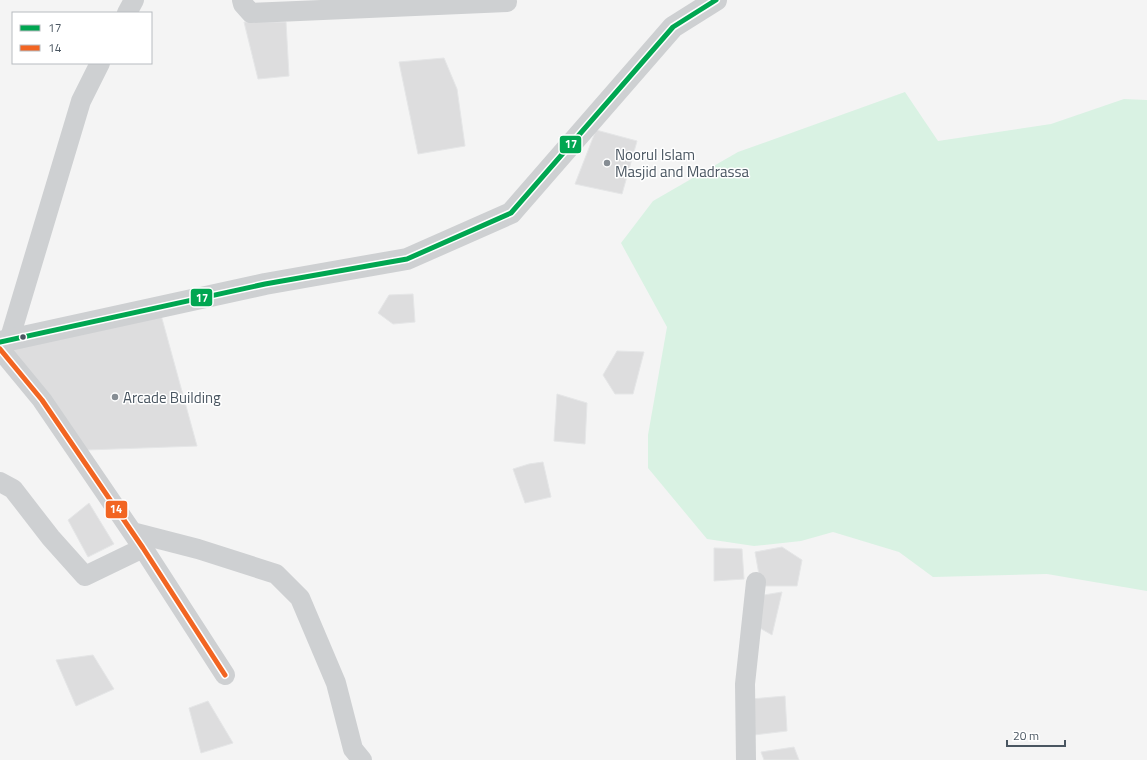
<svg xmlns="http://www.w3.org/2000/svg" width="1147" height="760" font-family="'Titillium Web',sans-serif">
	<rect width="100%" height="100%" fill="#f4f4f4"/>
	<path fill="#d9f2e3" d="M905 92 938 141 1051 124 1124 99 1147 100V591L1047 574 933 577 899 552 833 532 801 541 754 546 707 539 648 468V435L667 327 621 243 653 201 738 152Z"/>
	<path fill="#ddddde" stroke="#e5e6e7" d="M244 22H286L289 76 258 79Z
		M444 58 457 89 465 146 418 154 399 62Z
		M596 130 637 141 622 194 575 184Z
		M413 294 415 322 393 324 378 313 389 295Z
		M161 315 197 446 86 450 8 349Z
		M617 351 644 352 633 394H615L603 375Z
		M557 394 587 403 585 444 554 441Z
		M543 462 551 497 525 503 513 469 529 464Z
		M89 503 114 544 88 557 68 520Z
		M782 547 802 560 797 586H761L755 552Z
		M714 548 742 549 744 579 714 581Z
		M782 592 772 635 758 627 764 595Z
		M93 655 114 689 76 706 56 660Z
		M785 696 787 731 754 735 751 699Z
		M208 701 233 743 201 753 189 708Z
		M794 747 799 760H764L761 752Z"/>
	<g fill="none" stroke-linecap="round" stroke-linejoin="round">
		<path stroke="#ced0d2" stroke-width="20" d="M242 0 243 4 251 13 507 2
			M127 13 134 0
			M9 341 81 101 100 63
			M0 349 42 400 143 548 225 675
			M0 482 13 489 51 538 85 576 143 548
			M132 532 198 549 276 574 300 598 336 683 353 749 362 760
			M746 760 745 684 756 582"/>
		<path stroke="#ced0d2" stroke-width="22" d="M0 342 265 284 407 259 511 213 673 27 716 0"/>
		<defs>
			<path id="bus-1" d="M0 342 265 284 407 259 511 213 673 27 716 0"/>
			<path id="bus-2" d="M0 349 42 400 143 548 225 675"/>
		</defs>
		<use href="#bus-1" stroke="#fff" stroke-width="8"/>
		<use href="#bus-2" stroke="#fff" stroke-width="8"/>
		<use href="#bus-1" stroke="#00a651" stroke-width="5"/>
		<use href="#bus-2" stroke="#f26522" stroke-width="5"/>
	</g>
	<g fill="#868d94" stroke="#fff" stroke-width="1.5">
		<circle cx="607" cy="163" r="4"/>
		<circle cx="115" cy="397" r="4"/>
	</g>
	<circle fill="#4a5661" stroke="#fff" stroke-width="1.5" cx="23" cy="337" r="3.5"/>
	<g text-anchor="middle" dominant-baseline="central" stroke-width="3" stroke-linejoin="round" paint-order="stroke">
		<g font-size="15" fill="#4a5661" stroke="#fff" text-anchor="start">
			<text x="615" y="154">Noorul Islam<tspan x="615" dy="17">Masjid and Madrassa</tspan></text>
			<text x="123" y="397">Arcade Building</text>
		</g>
	</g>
	<g stroke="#fff" stroke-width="1.5">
		<rect x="559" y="135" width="23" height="19" rx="4" fill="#00a651"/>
		<rect x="190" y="288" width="23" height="19" rx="4" fill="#00a651"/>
		<rect x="105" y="500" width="23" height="19" rx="4" fill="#f26522"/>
	</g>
	<g font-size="11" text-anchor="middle" font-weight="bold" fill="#fff">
		<text x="571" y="148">17</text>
		<text x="202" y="302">17</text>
		<text x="116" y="513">14</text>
	</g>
	<rect x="12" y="12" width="140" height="52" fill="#ffffff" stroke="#b7bbc0"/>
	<rect x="20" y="25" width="20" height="6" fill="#00a651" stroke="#b7bbc0"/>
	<text x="48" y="32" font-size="12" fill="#4a5661">17</text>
	<rect x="20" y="45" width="20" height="6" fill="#f26522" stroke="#b7bbc0"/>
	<text x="48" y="52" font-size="12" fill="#4a5661">14</text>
	<path d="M1007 740v6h58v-6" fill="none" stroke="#4a5661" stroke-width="2"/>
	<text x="1013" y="740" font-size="12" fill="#4a5661" stroke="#ffffff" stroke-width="3" paint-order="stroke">20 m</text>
</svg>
